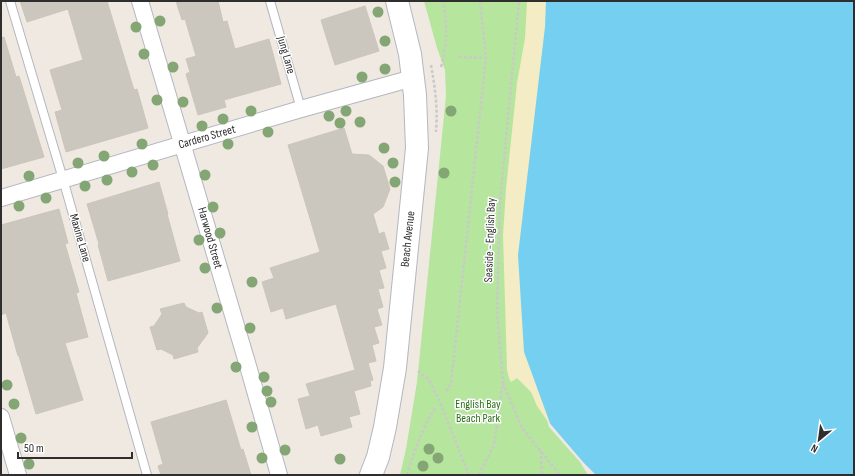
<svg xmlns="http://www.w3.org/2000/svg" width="855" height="476" font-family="'Sofia Sans Condensed',sans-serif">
	<rect width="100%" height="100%" fill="#efe9e1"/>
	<path fill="#b6e59e" d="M424 1H546L582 461 590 475H400L406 449 417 382 446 96 445 70 437 48Z"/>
	<path fill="#f3ecc5" d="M527 1H571L582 461 551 426 537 406 531 392 517 378 511 382 509 378 507 370 503 235 506 189 517 83 525 38Z"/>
	<path fill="#75cff0" d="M546 1H854V475H590L582 461 551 426 524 352 518 255 545 27Z"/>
	<path fill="#efe9e1" d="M547 420 582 461 596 475H588L580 462 549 427Z"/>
	<path fill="#cbc7bf" stroke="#cbc5ba" d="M20 1H107L134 90 137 89 148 128 66 152 55 112 62 110 50 70 83 60 68 9 27 22Z
		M176 1H218L223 22 227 21 235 49 269 39 281 84 224 100 226 107 198 115 186 74 190 72 186 59 196 56 185 19 182 20Z
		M365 6 379 51 335 65 321 20Z
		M4 37 16 77 19 76 44 157 1 169V38Z
		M344 128 352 154 369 155 383 166 390 189 383 207 373 214 379 234 384 232 389 249 381 251 386 268 379 270 384 288 378 289 383 307 377 309 382 325 374 327 379 343 372 345 376 361 368 363 373 380 370 381 371 386 354 391 360 414 349 417 352 427 321 436 318 425 306 429 298 399 310 396 306 384 355 370 336 304 286 319 283 308 271 312 262 282 274 278 270 268 320 252 288 145Z
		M159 182 168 214H167L180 261 108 281 98 245 99 244 87 204Z
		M59 209 68 243 65 244 79 292 76 293 88 337 65 343 83 400 36 414 19 356H18L6 313 1 315V225Z
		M184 303 186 307 199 313 202 312 208 333 197 348 198 352 174 359 173 355 161 349 157 350 150 327 154 326 162 314 160 309Z
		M226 400 241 450 243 449 251 475H161L158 466 163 464 151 422Z"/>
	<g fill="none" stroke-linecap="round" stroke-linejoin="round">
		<defs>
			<path id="lane" d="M10 1 63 179 147 475
				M270 1 301 109"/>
			<path id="street" d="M140 1 248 366 279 475
				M1 198 301 109 413 78
				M1 417 18 475"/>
			<path id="secondary" d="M371 475 378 457 385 427 395 368 417 148 415 95 410 54 397 1"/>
		</defs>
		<use href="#lane" stroke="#b4b7c1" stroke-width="10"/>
		<use href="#street" stroke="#b4b7c1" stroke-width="18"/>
		<use href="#secondary" stroke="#b4b7c1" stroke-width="24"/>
		<path stroke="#c9c9c9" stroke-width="2.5" stroke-dasharray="3 2" stroke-linecap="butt" d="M459 57 486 58
			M431 65C435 87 438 109 436 132
			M441 67C448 42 447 26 443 1
			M418 371 429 380 439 400 469 475
			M503 383 522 428 560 475
			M446 391 451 384 486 58 480 1
			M541 451 542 475
			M407 475C414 451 422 429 435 408
			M479 475 494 445 503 381 497 311 500 202 519 1"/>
		<use href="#lane" stroke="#fff" stroke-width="8"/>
		<use href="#street" stroke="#fff" stroke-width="16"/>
		<use href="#secondary" stroke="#fff" stroke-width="22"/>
	</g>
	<g fill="#84a574">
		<circle cx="378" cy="12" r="5.5"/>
		<circle cx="160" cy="21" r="5.5"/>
		<circle cx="136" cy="27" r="5.5"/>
		<circle cx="385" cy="41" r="5.5"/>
		<circle cx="144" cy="54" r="5.5"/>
		<circle cx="173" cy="67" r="5.5"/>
		<circle cx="385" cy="69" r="5.5"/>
		<circle cx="362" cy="77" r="5.5"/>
		<circle cx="157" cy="100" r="5.5"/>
		<circle cx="183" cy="102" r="5.5"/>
		<circle cx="251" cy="111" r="5.5"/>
		<circle cx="346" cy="111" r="5.5"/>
		<circle cx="451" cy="111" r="5.5"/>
		<circle cx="329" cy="116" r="5.5"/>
		<circle cx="223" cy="119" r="5.5"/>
		<circle cx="360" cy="122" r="5.5"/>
		<circle cx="340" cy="123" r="5.5"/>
		<circle cx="202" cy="126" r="5.5"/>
		<circle cx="268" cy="132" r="5.5"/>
		<circle cx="142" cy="144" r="5.5"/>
		<circle cx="228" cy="144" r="5.5"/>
		<circle cx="384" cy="148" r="5.5"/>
		<circle cx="104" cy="156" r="5.5"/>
		<circle cx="78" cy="163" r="5.5"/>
		<circle cx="393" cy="163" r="5.5"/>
		<circle cx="153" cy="165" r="5.5"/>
		<circle cx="132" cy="172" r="5.5"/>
		<circle cx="444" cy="173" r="5.5"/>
		<circle cx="205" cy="175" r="5.5"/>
		<circle cx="29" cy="176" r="5.5"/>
		<circle cx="107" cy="180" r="5.5"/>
		<circle cx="395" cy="182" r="5.5"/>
		<circle cx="85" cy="186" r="5.5"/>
		<circle cx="46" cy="198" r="5.5"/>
		<circle cx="19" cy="206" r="5.5"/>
		<circle cx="213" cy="207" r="5.5"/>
		<circle cx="220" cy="233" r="5.5"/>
		<circle cx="199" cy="240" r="5.5"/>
		<circle cx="205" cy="268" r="5.5"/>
		<circle cx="252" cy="282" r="5.5"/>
		<circle cx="217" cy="308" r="5.5"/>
		<circle cx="250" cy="328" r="5.5"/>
		<circle cx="236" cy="367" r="5.5"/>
		<circle cx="264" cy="377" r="5.5"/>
		<circle cx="7" cy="385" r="5.5"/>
		<circle cx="267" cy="391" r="5.5"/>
		<circle cx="271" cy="402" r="5.5"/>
		<circle cx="14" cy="404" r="5.5"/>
		<circle cx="252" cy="427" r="5.5"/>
		<circle cx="21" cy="438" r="5.5"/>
		<circle cx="429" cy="449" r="5.5"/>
		<circle cx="285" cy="450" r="5.5"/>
		<circle cx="262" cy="458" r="5.5"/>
		<circle cx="438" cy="458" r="5.5"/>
		<circle cx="340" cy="459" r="5.5"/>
		<circle cx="29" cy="464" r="5.5"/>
		<circle cx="423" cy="466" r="5.5"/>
	</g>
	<g text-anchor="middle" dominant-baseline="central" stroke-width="3" stroke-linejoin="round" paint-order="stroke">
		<g font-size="12" fill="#2e2e2e" stroke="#fff">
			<text transform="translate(286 55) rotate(74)">Jung Lane</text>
			<text transform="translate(207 137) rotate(-16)">Cardero Street</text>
			<text transform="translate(80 238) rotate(74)">Maxine Lane</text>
			<text transform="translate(210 238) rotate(74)">Harwood Street</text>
			<text transform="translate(408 239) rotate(-84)">Beach Avenue</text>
			<text transform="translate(490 240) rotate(-88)">Seaside - English Bay</text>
		</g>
		<g font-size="12" fill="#2c6e1b" stroke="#fff">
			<text x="478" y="404">English Bay<tspan x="478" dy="14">Beach Park</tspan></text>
		</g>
	</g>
	<rect width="855" height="476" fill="none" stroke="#2e2e2e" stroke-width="4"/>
	<g transform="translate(819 440) rotate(209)" stroke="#ffffff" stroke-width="3" paint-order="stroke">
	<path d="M0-3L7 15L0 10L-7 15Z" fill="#2e2e2e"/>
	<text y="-6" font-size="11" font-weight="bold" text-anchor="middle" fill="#2e2e2e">N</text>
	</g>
	<path d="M18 452v6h114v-6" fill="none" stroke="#2e2e2e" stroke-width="2"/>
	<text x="24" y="452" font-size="12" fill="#2e2e2e" stroke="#ffffff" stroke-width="3" paint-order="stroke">50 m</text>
</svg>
